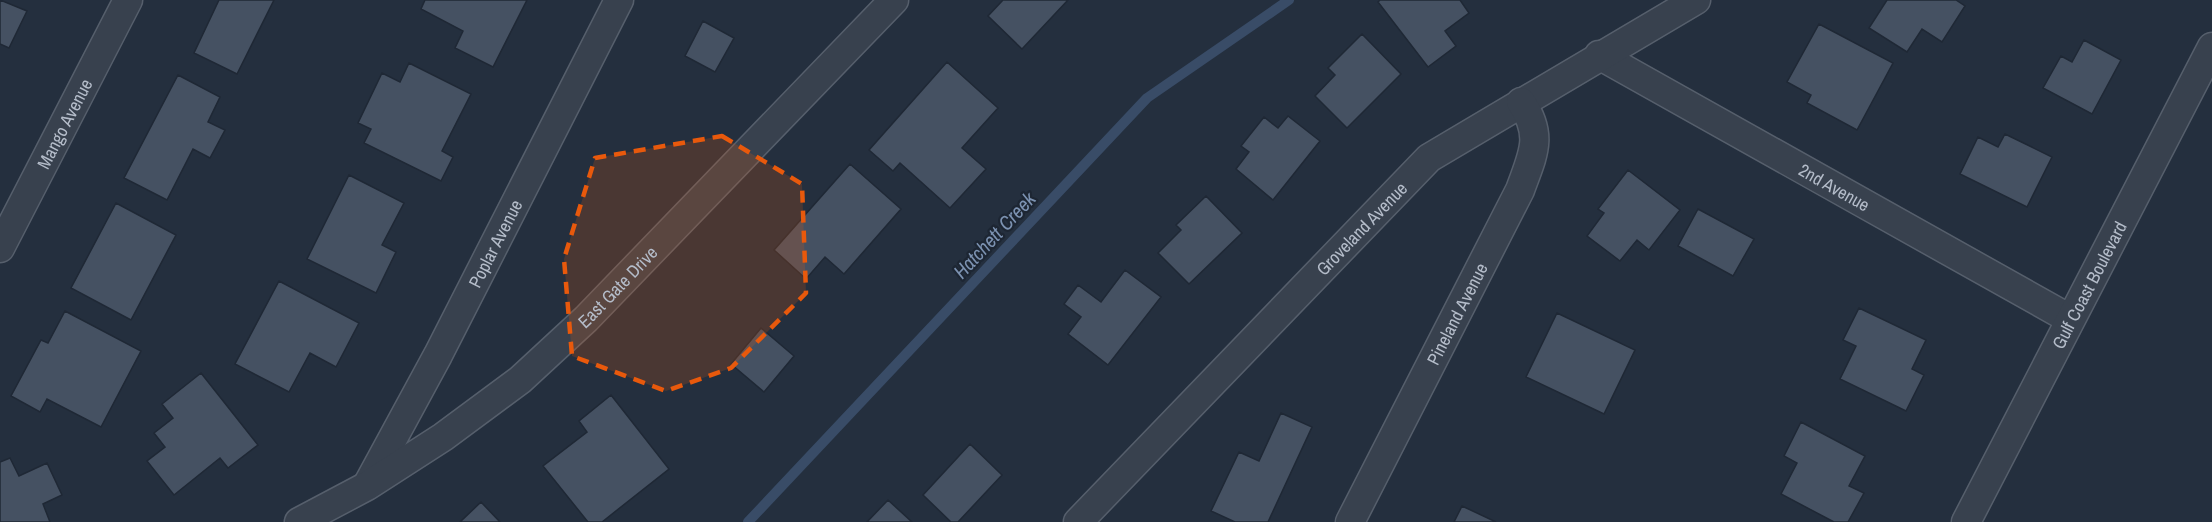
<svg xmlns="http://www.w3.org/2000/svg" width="2212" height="522" font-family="'Archivo Narrow',sans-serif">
	<rect width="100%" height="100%" fill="#242f3e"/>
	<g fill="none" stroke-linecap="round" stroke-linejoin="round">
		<path stroke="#394c67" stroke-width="10" d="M748 522 1147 98 1289 0"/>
	</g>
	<path fill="#455162" stroke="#1f2835" stroke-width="1.5" d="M0 0 27 11 9 48 0 44Z
		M219 0H274L237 74 194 53Z
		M425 0H527L493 67 455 48 463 31 421 9Z
		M1003 0H1068L1022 49 988 16Z
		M1380 0H1460L1469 13 1445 31 1456 46 1428 67 1378 2Z
		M1887 0H1956L1965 6 1942 42 1922 29 1907 52 1869 28Z
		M703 21 734 38 715 72 685 56Z
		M1819 24 1893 63 1857 130 1807 103 1811 95 1787 82Z
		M1362 34 1401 74 1347 128 1315 96 1335 75 1328 68Z
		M2084 40 2121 60 2092 114 2043 88 2061 56 2072 62Z
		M947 62 998 108 962 148 986 169 950 208 900 163 893 171 869 150Z
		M409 63 471 94 442 151 453 157 441 181 364 143 371 129 358 123 382 73 400 82Z
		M178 75 220 97 208 122 225 130 210 158 193 149 167 200 124 178Z
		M1288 116 1320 141 1273 200 1236 169 1249 152 1241 146 1264 117 1278 128Z
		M2005 134 2052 157 2027 207 1960 174 1978 137 1998 147Z
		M850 164 901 209 844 274 825 257 806 279 774 250Z
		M1628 170 1680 210 1649 250 1637 240 1620 261 1587 236 1604 213 1598 209Z
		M349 175 404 203 382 245 396 252 376 293 307 259Z
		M1206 196 1242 233 1189 284 1158 253 1181 230 1176 225Z
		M116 203 176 235 131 320 71 288Z
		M1698 209 1754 239 1733 276 1678 246Z
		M1125 270 1161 297 1108 365 1068 334 1081 317 1064 304 1078 285 1101 302Z
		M279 281 359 323 336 367 310 353 289 392 235 364Z
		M1859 308 1926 340 1912 369 1924 375 1906 411 1840 379 1856 346 1843 340Z
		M65 311 141 351 101 427 47 399 40 412 11 396 41 340 48 343Z
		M1557 313 1635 350 1604 414 1526 377Z
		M761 328 794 356 764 392 731 364Z
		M201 373 258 445 228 468 220 458 174 495 147 461 165 447 154 433 173 418 162 404Z
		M611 395 669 469 602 522H588L543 466 587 432 579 421Z
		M1281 413 1312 427 1268 522H1235L1211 511 1239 452 1259 461Z
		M1801 422 1865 456 1849 486 1864 493 1848 522H1834L1781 494 1797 463 1784 456Z
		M970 444 1002 475 958 522H951L923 495Z
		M10 458 19 476 47 463 62 495 43 504 50 522H0V462Z
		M888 500 912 522H867Z
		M481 502 500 522H460Z
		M1462 506 1496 522H1454Z"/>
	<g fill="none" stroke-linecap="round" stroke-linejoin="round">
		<defs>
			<g id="minor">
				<path id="s1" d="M1599 55 2070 319"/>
				<path id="s2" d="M0 248 128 0"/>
				<path id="s3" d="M368 484 438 355 619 0"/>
				<path id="s4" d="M299 522 367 486 443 437 520 380 586 319 894 0"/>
				<path id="s5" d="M1078 522 1429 158 1696 0"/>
				<path id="s6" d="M1350 522 1520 190C1533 154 1544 136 1521 102"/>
				<path id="s7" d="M1966 522 2212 47"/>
			</g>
		</defs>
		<use href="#minor" stroke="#565f6c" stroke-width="31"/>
		<use href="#minor" stroke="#38414e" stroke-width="28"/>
	</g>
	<path fill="#e8590c" fill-opacity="0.2" stroke="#e8590c" stroke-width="4.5" stroke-dasharray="12 8" stroke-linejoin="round" d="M722 136 802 184 806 293 731 368 666 391 572 356 564 259 595 158Z"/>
	<g text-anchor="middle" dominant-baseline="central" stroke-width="4.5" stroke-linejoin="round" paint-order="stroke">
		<g font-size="18" fill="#b4bcc9" stroke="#1d2633">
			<text stroke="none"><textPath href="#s2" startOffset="140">Mango Avenue</textPath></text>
			<text stroke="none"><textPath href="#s1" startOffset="270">2nd Avenue</textPath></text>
			<text stroke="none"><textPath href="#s5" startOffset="408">Groveland Avenue</textPath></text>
			<text stroke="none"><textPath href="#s3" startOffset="272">Poplar Avenue</textPath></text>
			<text stroke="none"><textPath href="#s7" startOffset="267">Gulf Coast Boulevard</textPath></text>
			<text stroke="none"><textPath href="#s4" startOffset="398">East Gate Drive</textPath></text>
			<text stroke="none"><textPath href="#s6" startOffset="234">Pineland Avenue</textPath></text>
		</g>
		<g font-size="20" font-style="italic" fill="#7c92b1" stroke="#1d2633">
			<text transform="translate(994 235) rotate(-47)">Hatchett Creek</text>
		</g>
	</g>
</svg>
